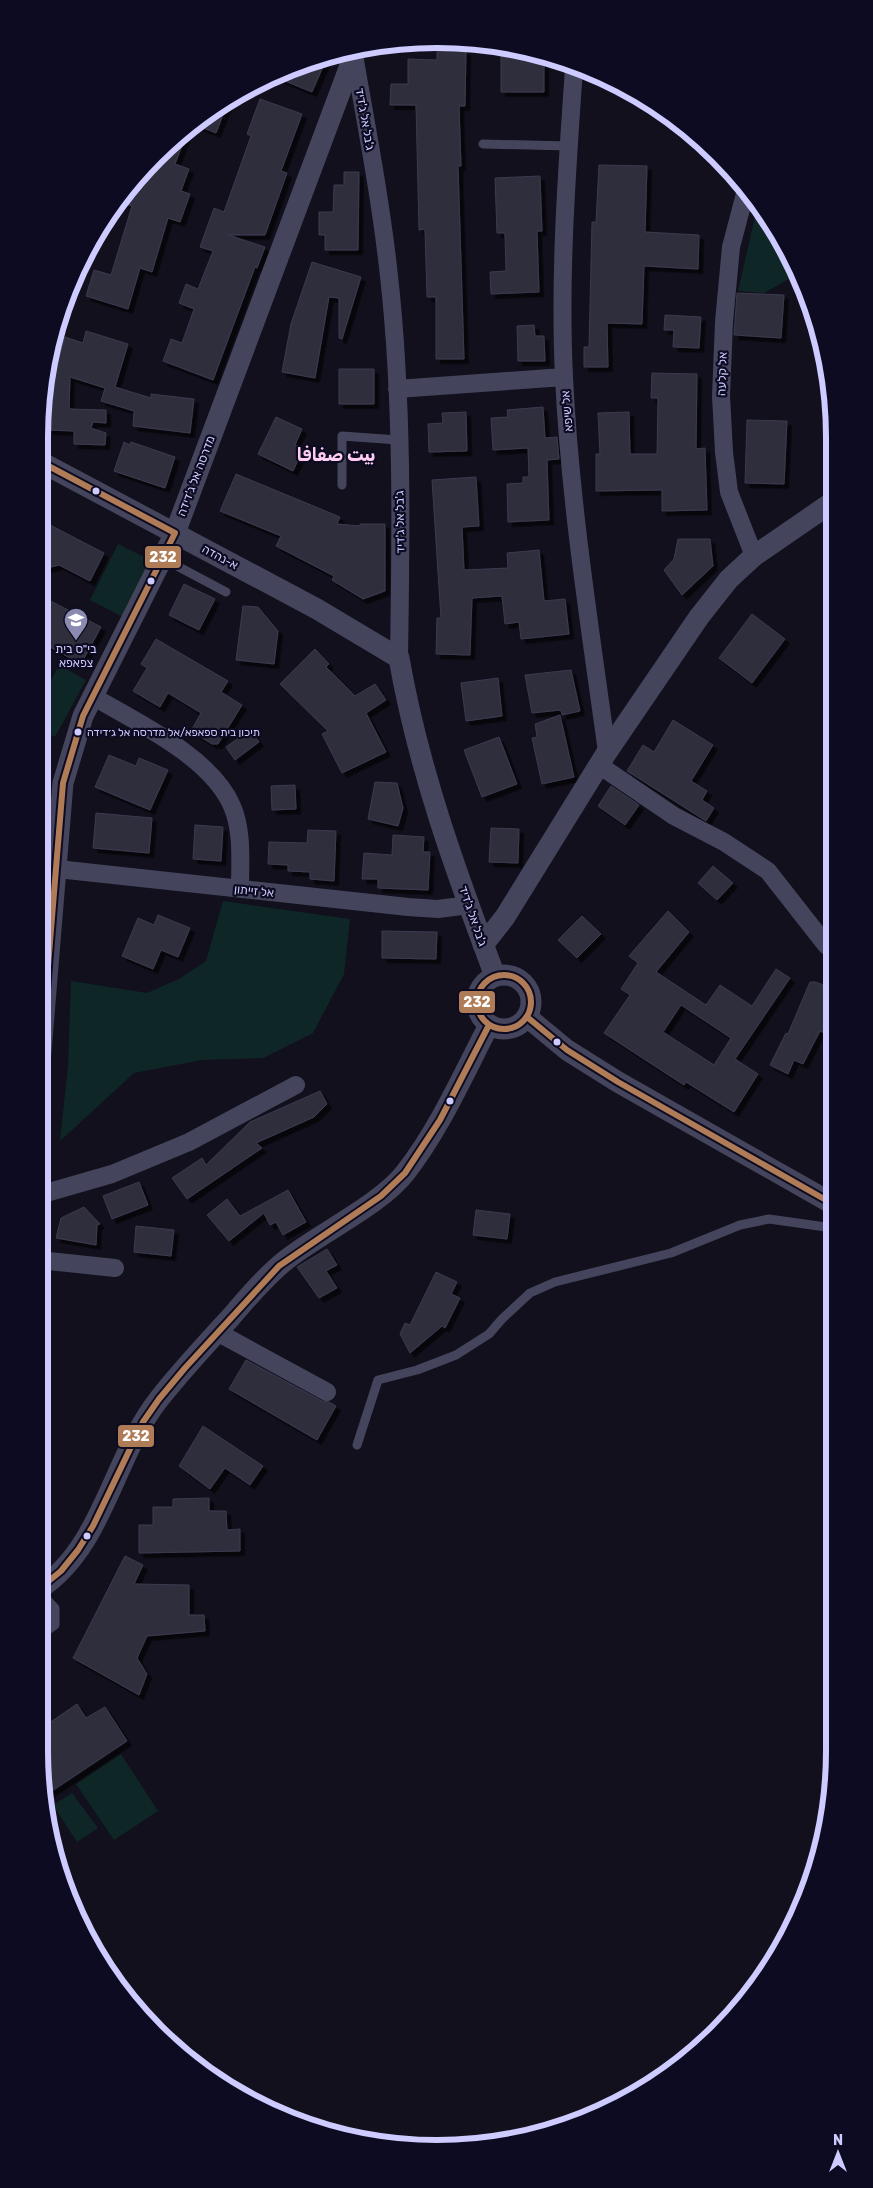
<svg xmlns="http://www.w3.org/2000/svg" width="873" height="2188" font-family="Rubik,Cairo,'Noto Sans Hebrew',sans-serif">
	<defs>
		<filter id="shadow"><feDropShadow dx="4.5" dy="4.5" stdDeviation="0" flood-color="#0009"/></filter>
	</defs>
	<rect width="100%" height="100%" fill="#11101c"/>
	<path fill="#0e2726" d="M757 208 798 274 764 293 738 291Z
		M118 544 152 561 123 617 90 600Z
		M59 665 86 680 55 737 39 729V703Z
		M223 901 350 919 344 974 313 1033 263 1058 202 1060 134 1073 60 1141 68 1066 71 981 147 993 179 979 206 961Z
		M121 1754 158 1811 114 1840 76 1784Z
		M72 1793 98 1828 77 1842 53 1805Z"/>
	<path fill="#2f2e3e" stroke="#3c3a50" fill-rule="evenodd" filter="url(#shadow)" d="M437 50 466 51 465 106H459L461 166H458L464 359H436V297H427L425 229 419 230 416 105H390L391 84H408V59L437 60Z
		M501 56H544V92H501Z
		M315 58 325 62 312 92 273 76Z
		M230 97 216 133 193 124 204 116Z
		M260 99 302 114 281 171 287 173 265 235H228L265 247 257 268 255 267 213 380 163 361 171 339 182 343 194 309 179 303 186 284 198 289 213 251 200 247 214 208 224 212 251 136 247 134Z
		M189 127 175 164 189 169 181 191 190 194 180 222 168 218 152 272 140 268 128 309 86 296 94 270 111 275 132 206 117 201 174 137Z
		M599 165 647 166 645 232 699 235 698 269 644 266 642 324 607 323 608 367H584V347H589L592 222H596Z
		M344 172H359L358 250H325V235H319V212H333L334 185H344Z
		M540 176 542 231H537L539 292 491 294 490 272 506 271 505 233H497L495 178Z
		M312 262 361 277 342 339 339 338V298L329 297 315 378 282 372 291 324Z
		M737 293 784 295 781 338 734 335Z
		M665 315 701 317 699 348 673 347 674 330H664Z
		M534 325 535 336H544L545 361H518L517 326Z
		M86 331 128 344 115 387 151 398V394L194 399 190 433 133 426 134 411 101 401 105 388 70 377 69 409 106 410V423L93 422 91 428 106 433 105 445 74 444V431L47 430 48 389H50L65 337 83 343Z
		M339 369H374V404H339Z
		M652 373 697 374 696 449 705 448 707 510 662 511V490L596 491V454H600L598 413 629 412 630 454H657L658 398H651Z
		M543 407 545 438 557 437 559 459 547 460 549 520 508 522 507 484 523 483V477H529L528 448 493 450 491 418 508 417 507 410Z
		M466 412 467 451 429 452 428 424 443 423 442 413Z
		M276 417 302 429 295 445 303 449 293 471 258 454Z
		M747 420 787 421 784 484 745 483Z
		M124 442 130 445 131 442 175 457 165 488 114 471Z
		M236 474 340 517 337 524 360 526V524H385V591L363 599 332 580 334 576 276 546 281 536 220 511Z
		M476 477 479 526 462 527 464 570 508 568 507 553 539 550 544 601 565 599 569 634 521 639 519 622 505 624 502 596 472 598 470 655 436 654 437 618H441L432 480Z
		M50 525 104 553 90 581 59 565 39 570V536L43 539Z
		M678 539H710L713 566 682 595 664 570 674 559Z
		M184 584 215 599 199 630 169 615Z
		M39 595 101 627 81 664 39 641Z
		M243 606 258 607 278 631 274 664 236 660Z
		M752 614 785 639 752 683 719 658Z
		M156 639 228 681 221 692 242 705 218 744H212L191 731 201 713 168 693 160 707 133 691 147 668 141 664Z
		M315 649 329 664 326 667 355 696 375 684 386 700 366 713 386 752 342 773 322 734 328 731 280 684Z
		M571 670 580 711 562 715 561 710 532 713 525 675Z
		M498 678 502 716 466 721 461 683Z
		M560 715 574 777 542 784 532 738 537 737 535 724Z
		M673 720 713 745 691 781 707 791 702 800 714 808 706 821 627 771 643 745 654 752Z
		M250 730 259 742 235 760 226 747Z
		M499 737 517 784 482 797 464 750Z
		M109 755 136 766 139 758 168 770 150 810 95 787Z
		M375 782 397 783 403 808 398 826 368 819Z
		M295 785 296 809 272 810 271 786Z
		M611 786 639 805 625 825 598 806Z
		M96 813 152 818 149 853 93 848Z
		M195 825 223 827 221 861 193 859Z
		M491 828 519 829 518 863 489 862Z
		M308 830 336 831 334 881 310 879V872L288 871V865L268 864 269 842 307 843Z
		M393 835 424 837 423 852H430L428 890 378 888V879H362L364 853 392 855Z
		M713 866 733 883 717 900 698 883Z
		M668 911 689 932 656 972 706 1005 720 985 752 1006 776 969 790 978 735 1059 758 1074 734 1112 686 1082 684 1085 604 1033 630 995 621 989 638 963 629 956ZM681 1005 731 1038 714 1065 663 1032Z
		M158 915 190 928 178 957 161 950 153 969 122 956 138 918 154 925Z
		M582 916 601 934 577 958 558 940Z
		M382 931 437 932 436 959 382 958Z
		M810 982H815L832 988V1036L820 1031 803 1064 794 1060 788 1074 770 1065 786 1033 788 1034Z
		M320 1091 327 1104 314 1117 256 1143 262 1148 187 1199 172 1178 202 1158 206 1165 250 1122Z
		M139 1182 148 1205 112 1219 103 1196Z
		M288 1190 306 1222 283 1235 276 1222 270 1225 264 1213 229 1241 207 1215 227 1199 240 1216Z
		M84 1207 100 1224 97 1225 96 1245 56 1238 61 1218Z
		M476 1210 510 1214 507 1239 473 1235Z
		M136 1226 174 1230 171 1256 134 1252Z
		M327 1249 337 1265 326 1271 337 1288 319 1298 297 1267Z
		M436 1272 457 1282 451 1294 460 1298 445 1328 442 1326 410 1353 400 1334 405 1323 410 1325Z
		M246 1360 322 1401 329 1402 336 1406 317 1440 229 1389Z
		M203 1426 263 1466 250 1485 225 1468 210 1489 179 1466Z
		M209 1498V1511H226L227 1530 240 1529V1551L139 1553V1525H153V1507H173V1499Z
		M125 1556 143 1565 134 1584 189 1585V1615H204L205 1631 147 1636 137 1658 147 1674 139 1695 73 1658Z
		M77 1704 86 1718 105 1707 127 1741 46 1795 39 1752V1730Z"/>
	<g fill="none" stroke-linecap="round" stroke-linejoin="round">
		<path stroke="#44455d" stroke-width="9" d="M483 144 569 146
			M342 485V436L398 440
			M162 558 226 592
			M357 1445 378 1380 417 1370 456 1355 489 1334 502 1319 530 1293 555 1282 671 1253 740 1225 769 1219 833 1228
			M39 1591 55 1608V1625L39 1636"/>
		<path stroke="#44455d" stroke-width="18" d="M354 55C367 129 381 202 389 276 403 402 401 532 399 658
			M574 68C567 171 559 274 564 377 570 503 590 627 607 752
			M746 190 731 247 724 322 721 396 724 452 729 492 754 556
			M397 389 564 377
			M92 696C137 722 211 757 232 806 243 831 240 862 240 889
			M599 765 674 816 724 842 768 871 826 945 832 949
			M39 867 408 907 438 909 469 905
			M39 1195 112 1174 189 1142 296 1085
			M39 1260 115 1268
			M217 1332 327 1392"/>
		<path stroke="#44455d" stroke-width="21" d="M39 461 317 609 399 658C418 768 456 872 495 976
			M483 945 505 917 607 752 699 617 729 579 754 556 831 503
			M477 1002a27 27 0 1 1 54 0a27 27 0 1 1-54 0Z
			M527 1017 567 1050 618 1082 833 1204
			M39 1076 63 783 83 716 175 533 354 55V49
			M39 1589C103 1548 113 1457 159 1399 181 1371 206 1344 231 1317 248 1297 266 1276 286 1260 320 1233 380 1205 405 1173 440 1128 463 1075 489 1025"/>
		<defs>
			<path id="bus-1" d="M39 461 175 533 83 716 63 783 39 1076
				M477 1002a27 27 0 1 1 54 0a27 27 0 1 1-54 0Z
				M527 1017 567 1050 618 1082 833 1204
				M39 1589 61 1571 78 1550 93 1526 143 1422 159 1399 185 1368 279 1266 381 1196 405 1173 440 1120 489 1025"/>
		</defs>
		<use href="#bus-1" stroke="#0d0b21" stroke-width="10"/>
		<use href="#bus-1" stroke="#b07c57" stroke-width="6"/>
	</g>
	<defs>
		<symbol id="school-pin" viewBox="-11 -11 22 30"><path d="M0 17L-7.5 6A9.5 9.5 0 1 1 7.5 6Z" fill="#8b8ab0" stroke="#0d0b21"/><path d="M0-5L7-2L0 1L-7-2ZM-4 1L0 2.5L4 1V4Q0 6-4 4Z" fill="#fff"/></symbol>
	</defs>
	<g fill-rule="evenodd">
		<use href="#school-pin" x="62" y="606" width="28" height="38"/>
	</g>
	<g fill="#cdcbff" stroke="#0d0b21" stroke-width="2">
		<circle cx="96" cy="491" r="4.5"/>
		<circle cx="151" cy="581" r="4.5"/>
		<circle cx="78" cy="732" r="4.5"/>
		<circle cx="557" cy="1042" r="4.5"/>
		<circle cx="450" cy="1101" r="4.5"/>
		<circle cx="87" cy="1536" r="4.5"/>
	</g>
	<g text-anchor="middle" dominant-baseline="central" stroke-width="4.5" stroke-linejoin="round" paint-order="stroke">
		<g font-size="11" fill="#cdcbff" stroke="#0d0b21" text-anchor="start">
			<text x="87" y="732">תיכון בית ספאפא/אל מדרסה אל ג׳דידה</text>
		</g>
		<g font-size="12" fill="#cdcbff" stroke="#0d0b21">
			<text transform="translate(365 119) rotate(80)">ג'בל אל ג'דיד</text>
			<text transform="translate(722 374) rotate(-88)">אל קלעה</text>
			<text transform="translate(567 411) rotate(-95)">אל שיפא</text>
			<text transform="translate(196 476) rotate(-69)">מדרסה אל ג'דידה</text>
			<text transform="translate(400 522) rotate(-91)">ג'בל אל ג'דיד</text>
			<text transform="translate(220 557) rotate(28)">א-נהדה</text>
			<text transform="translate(254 891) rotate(6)">אל זייתון</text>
			<text transform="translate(473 916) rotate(71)">ג'בל אל ג'דיד</text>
		</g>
		<g font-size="12" fill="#cdcbff" stroke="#0d0b21">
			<text x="76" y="649">בי"ס בית<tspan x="76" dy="14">צפאפא</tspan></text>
		</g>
		<g font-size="18" font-weight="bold" fill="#ffcdf1" stroke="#0d0b21">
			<text x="336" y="455">بيت صفافا</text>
		</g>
	</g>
	<path d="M0 0H873V2188H0ZM437 48H437A389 389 0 0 1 826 437V1751A389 389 0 0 1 437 2140H437A389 389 0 0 1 48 1751V437A389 389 0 0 1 437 48Z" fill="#0d0b21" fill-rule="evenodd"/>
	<path fill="none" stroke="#cdcbff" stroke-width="6" d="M437 48H437A389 389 0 0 1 826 437V1751A389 389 0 0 1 437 2140H437A389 389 0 0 1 48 1751V437A389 389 0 0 1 437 48Z"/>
	<g stroke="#0d0b21" stroke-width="2">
		<rect x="144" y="545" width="38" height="24" rx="5" fill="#b07c57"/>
		<rect x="458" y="990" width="38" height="24" rx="5" fill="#b07c57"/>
		<rect x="117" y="1424" width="38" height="24" rx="5" fill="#b07c57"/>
	</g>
	<g font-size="14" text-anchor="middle" font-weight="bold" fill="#fff">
		<text x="163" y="562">232</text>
		<text x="477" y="1007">232</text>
		<text x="136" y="1441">232</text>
	</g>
	<g transform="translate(838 2153)" stroke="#0d0b21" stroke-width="4" paint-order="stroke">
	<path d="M0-4L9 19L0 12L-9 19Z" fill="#cdcbff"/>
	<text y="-8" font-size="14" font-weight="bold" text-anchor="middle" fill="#cdcbff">N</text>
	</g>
</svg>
